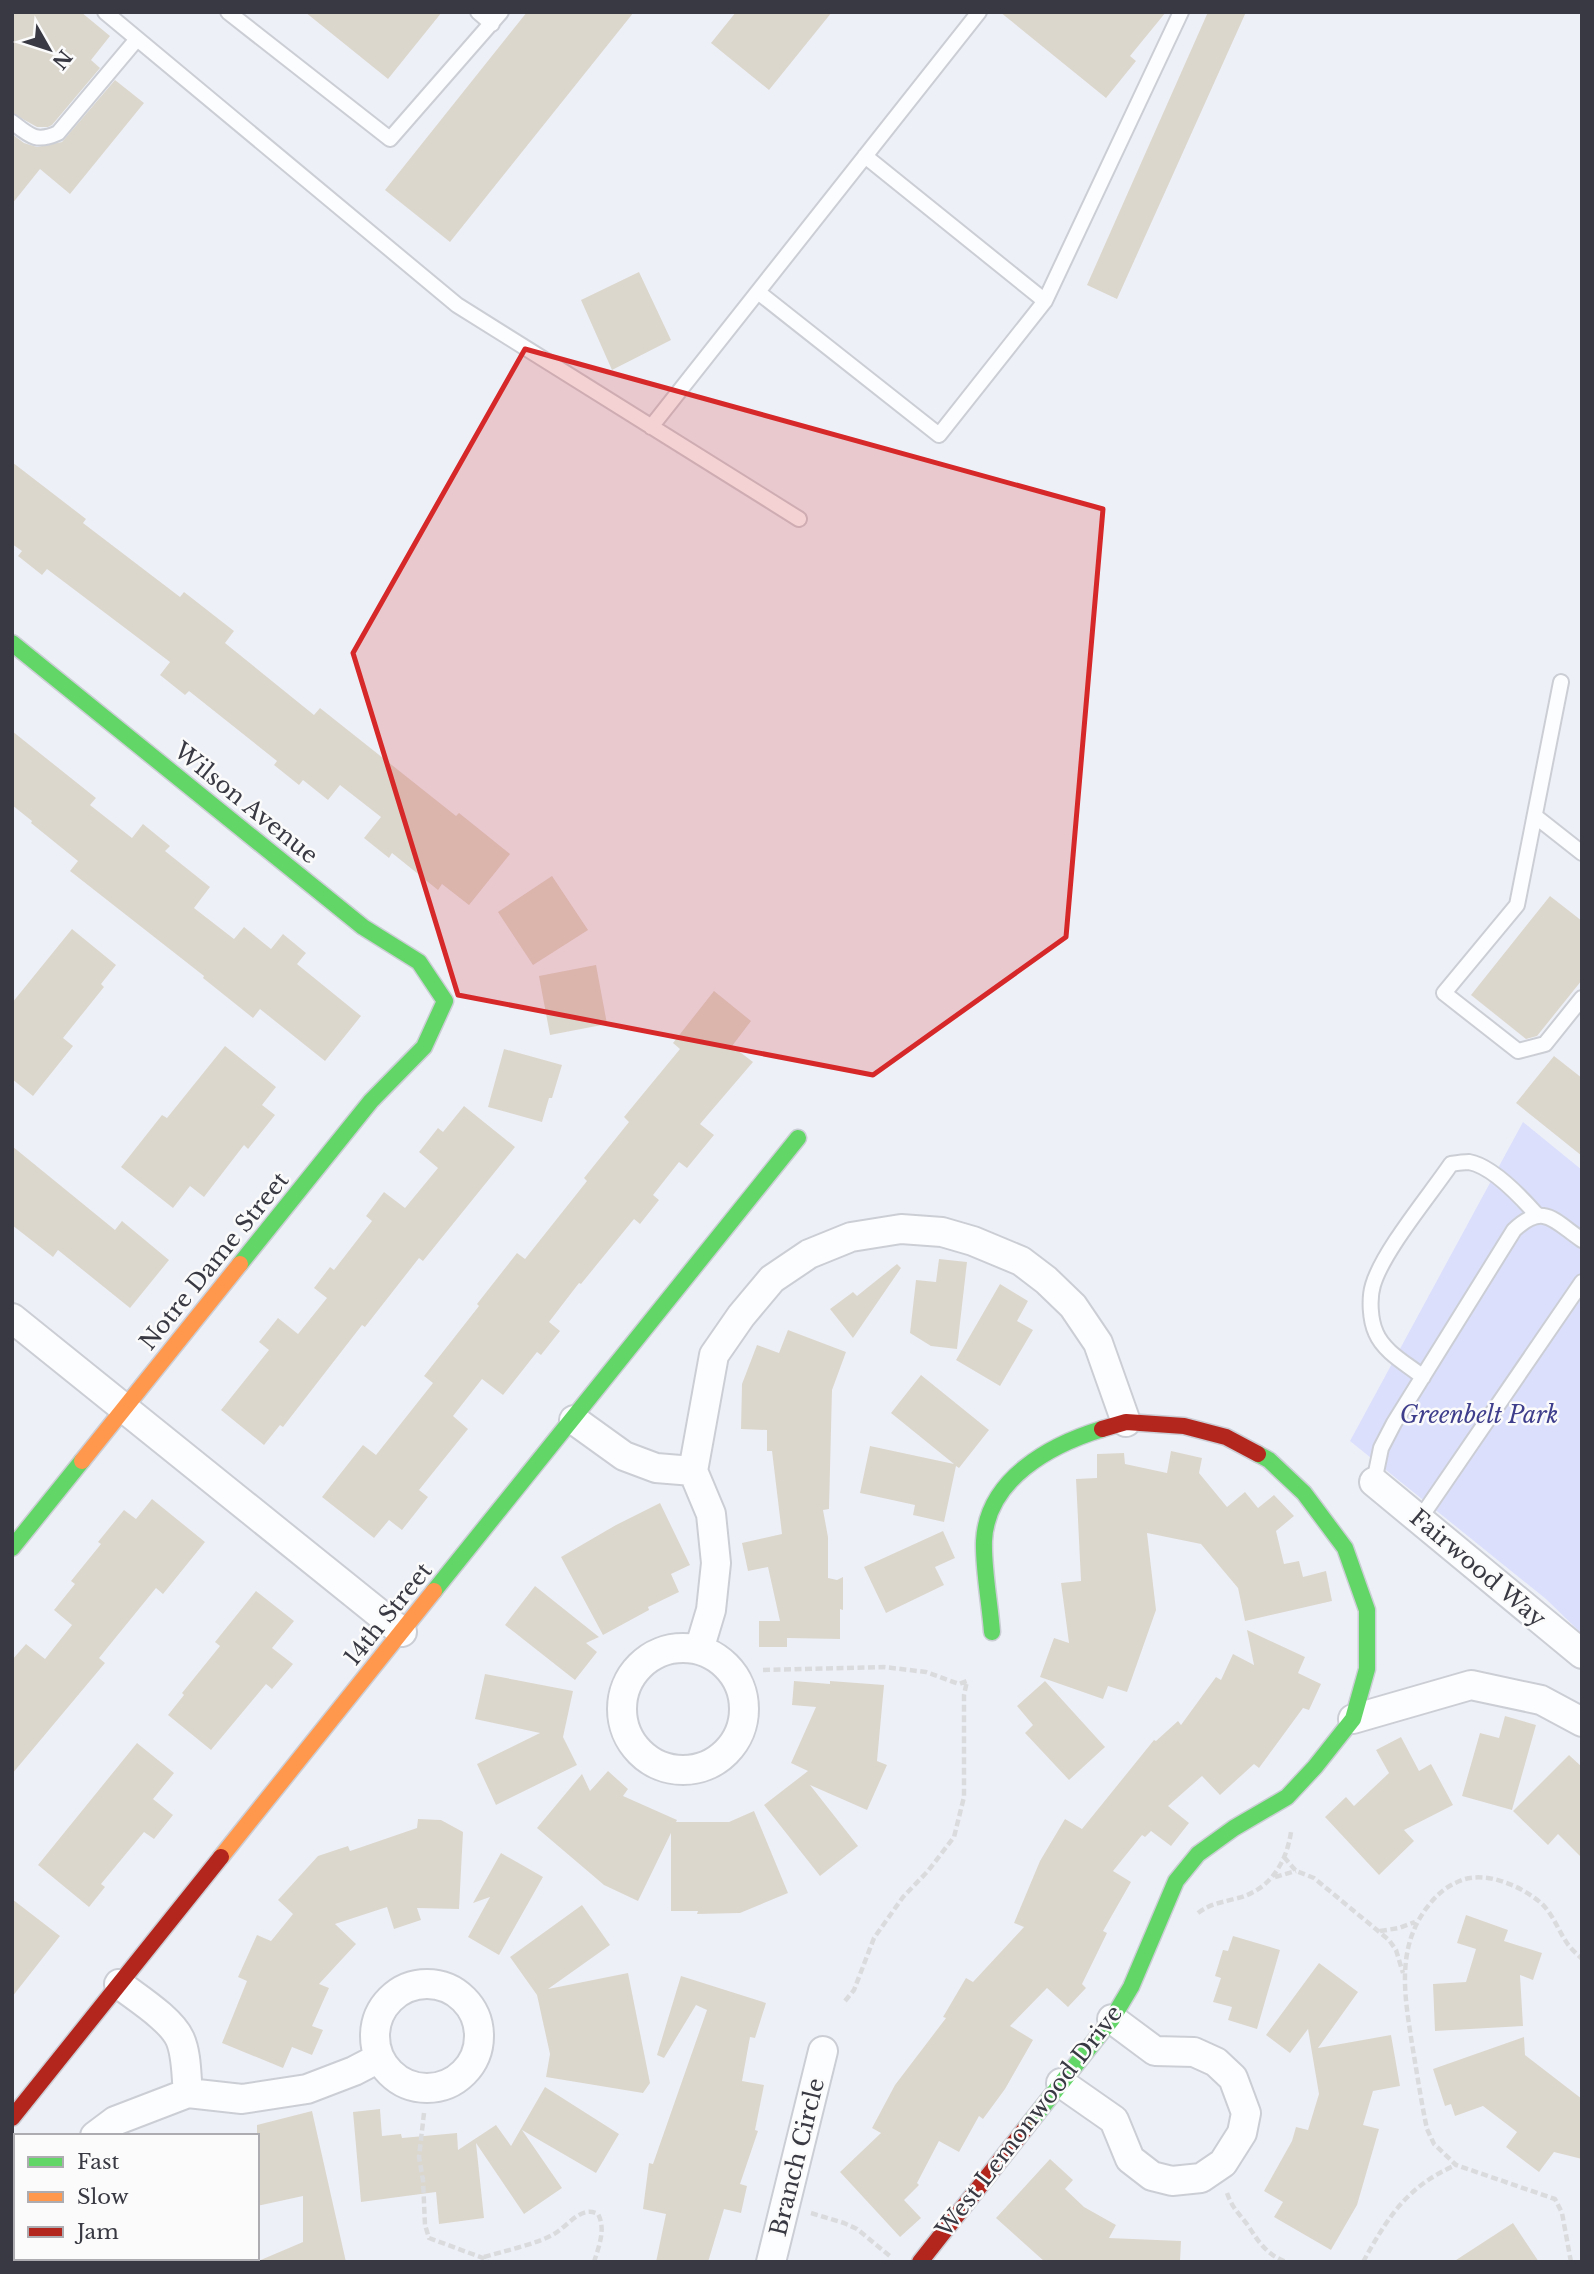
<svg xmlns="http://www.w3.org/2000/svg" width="1594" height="2274" font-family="'Libre Baskerville',serif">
	<rect width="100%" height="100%" fill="#eef0f8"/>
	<path fill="#dbdffb" d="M1523 1122 1582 1170V1634L1546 1599 1350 1441Z"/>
	<path fill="#dcd7cd" d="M12 12H81L110 36 91 60 100 68 52 125 48 127H37L12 113Z
		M305 12H442L388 79Z
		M527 12H634L450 242 385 190Z
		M736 12H832L769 90 711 43Z
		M1000 12H1166L1130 56 1136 61 1106 98Z
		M1208 12H1246L1117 299 1087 285Z
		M115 80 144 103 70 194 40 169 12 204V134L24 143 37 147 62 142Z
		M639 272 671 340 612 370 581 300Z
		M12 462 86 519 83 523 180 597 184 592 234 631 225 643 314 715 320 708 456 816 459 813 510 854 469 905 442 884 438 890 392 853 389 858 364 838 381 817 340 785 328 800 303 780 299 785 274 765 277 761 189 691 185 695 160 675 170 662 47 569 42 575 18 556 22 551 12 544Z
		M12 731 96 798 90 805 132 838 143 824 170 846 165 851 210 887 194 908 234 939 244 927 271 949 283 934 306 953 297 964 361 1016 325 1061 260 1009 253 1018 203 978 204 976 70 871 78 861 31 823 32 821 12 805Z
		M552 876 588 930 533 965 498 912Z
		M1550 896 1582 921V980L1537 1036 1526 1039 1471 995Z
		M72 929 116 965 101 984 104 987 63 1038 73 1046 33 1096 12 1079V1003Z
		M596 965 607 1024 550 1035 539 976Z
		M714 991 751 1021 732 1046 753 1062 700 1124 714 1135 687 1168 679 1162 653 1195 659 1200 640 1224 634 1219 581 1284 579 1283 549 1322 560 1331 541 1355 537 1352 503 1395 482 1379 453 1416 468 1429 419 1490 428 1497 402 1530 389 1520 374 1538 322 1497 363 1445 376 1455 433 1383 424 1376 479 1306 477 1304 517 1253 525 1259 587 1181 584 1178 629 1122 624 1117 680 1049 673 1043Z
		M225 1046 276 1087 262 1105 275 1115 248 1149 244 1145 204 1197 190 1186 173 1208 121 1167 162 1115 167 1118Z
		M504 1049 562 1065 552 1098H549L542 1122 488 1107Z
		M1554 1056 1582 1078V1156L1516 1103Z
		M464 1106 515 1147 423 1261 419 1258 365 1327 362 1325 283 1427 280 1425 264 1445 221 1410 269 1350 259 1342 278 1318 298 1334 327 1298 314 1288 330 1267 334 1270 372 1221 366 1216 384 1192 405 1208 438 1168 419 1152 438 1128 443 1132Z
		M12 1146 115 1230 122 1221 169 1260 130 1308 58 1250 53 1257 12 1225Z
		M939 1259 967 1262 957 1349 931 1346 910 1333 916 1280 936 1282Z
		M897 1264 901 1268 853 1338 830 1309 853 1292 857 1296Z
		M1000 1284 1028 1301 1017 1321 1033 1330 1000 1386 956 1360Z
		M788 1330 846 1352 832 1390 829 1509 823 1510 828 1537V1578L837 1580 843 1577V1610L840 1609V1639L787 1638V1647H759V1621H780L768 1567 748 1571 742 1543 782 1534 772 1451H767V1430L741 1429 742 1384 757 1345 779 1353Z
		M921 1375 989 1430 959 1468 956 1466 944 1522 913 1515 915 1505 860 1493 870 1446 954 1464 891 1413Z
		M1171 1451 1202 1458 1199 1473 1227 1507 1245 1492 1258 1508 1274 1495 1294 1516 1276 1531 1284 1564 1299 1561 1303 1577 1326 1571 1332 1601 1245 1621 1238 1588 1201 1544 1147 1533 1156 1610 1127 1692 1108 1686 1103 1699 1040 1677 1054 1638 1069 1643 1061 1583 1081 1581 1076 1479 1097 1478V1454L1124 1453 1125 1464 1167 1473Z
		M152 1499 205 1542 163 1594 156 1588 99 1658 105 1663 12 1774V1660L26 1644 45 1659 72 1625 54 1610 75 1584 71 1581 101 1544 98 1542 124 1510 136 1519Z
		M660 1503 690 1565 671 1574 679 1592 648 1607 649 1610 603 1635 561 1557 616 1525Z
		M943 1531 955 1558 935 1567 944 1585 886 1613 864 1567Z
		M535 1586 599 1637 586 1643 597 1652 575 1680 505 1625Z
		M256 1591 294 1621 272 1648 293 1664 272 1689 266 1684 211 1750 168 1715 184 1695 182 1693 220 1646 215 1642Z
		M1247 1630 1305 1657 1298 1673 1321 1684 1309 1710 1303 1708 1259 1768 1254 1764 1220 1795 1202 1776 1168 1806 1189 1823 1171 1846 1151 1831 1145 1837 1142 1835 1113 1871 1131 1882 1103 1931 1107 1933 1082 1984 1086 1988 1068 2007 1047 1988 1010 2026 1033 2040 1005 2089 983 2119 979 2116 959 2152 939 2141 917 2183 919 2185 904 2200 921 2218 900 2237 840 2172 881 2133 872 2128 895 2085 946 2018 943 2017 966 1978 973 1982 1024 1927 1014 1923 1040 1861 1065 1819 1082 1829 1154 1740 1156 1741 1178 1721 1181 1725 1216 1677 1221 1680 1233 1654 1254 1665Z
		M485 1674 573 1691 563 1737 577 1765 496 1805 477 1764 540 1733 475 1719Z
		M794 1681 830 1684V1681L884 1685 877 1761 887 1765 867 1810 810 1785 858 1846 820 1876 764 1805 808 1771 791 1763 816 1707 792 1705Z
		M1045 1681 1105 1747 1069 1780 1025 1733 1033 1725 1017 1706Z
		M1505 1716 1536 1725 1512 1810 1462 1796 1480 1733 1499 1738Z
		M1401 1737 1419 1771 1431 1764 1453 1805 1404 1830 1414 1841 1379 1875 1325 1817 1346 1797 1354 1806 1389 1773 1376 1750Z
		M137 1743 174 1773 153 1799 173 1815 154 1839 144 1832 101 1884 105 1887 89 1907 38 1865Z
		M1569 1755 1582 1767V1858L1558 1834 1548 1845 1513 1811Z
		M608 1771 628 1789 623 1796 677 1820 676 1822H729L754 1811 788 1893 740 1913 697 1914 698 1911H671V1833L638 1901 604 1885 537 1828 582 1774 590 1791Z
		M418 1819 441 1820 463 1832 459 1909 417 1908 421 1920 394 1929 387 1907 335 1924 356 1944 319 1984 329 1988 312 2026 323 2030 312 2055 292 2047 283 2068 222 2043 247 1981 238 1977 257 1935 271 1941 293 1914 278 1900 318 1856 348 1846 350 1851 417 1828Z
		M501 1853 543 1877 499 1955 468 1937 490 1897 473 1903Z
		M12 1899 60 1936 12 1997Z
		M582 1905 610 1945 548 1989 628 1973 650 2083 643 2093 546 2077 550 2054 537 1995 510 1957Z
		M1466 1915 1508 1930 1504 1941 1542 1953 1533 1980 1520 1975 1523 2026 1435 2031 1433 1984 1466 1982 1476 1949 1457 1943Z
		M1233 1936 1280 1950 1257 2029 1228 2020 1232 2007 1213 2002 1221 1978 1215 1976 1223 1950 1228 1951Z
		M1319 1963 1358 1992 1318 2048 1391 2035 1400 2086 1373 2091 1363 2125 1379 2129 1357 2205 1331 2250 1274 2217 1283 2202 1264 2191 1292 2141 1296 2127 1308 2130 1319 2094 1308 2029 1290 2053 1266 2035Z
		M681 1976 766 2003 755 2038 750 2037 742 2081 764 2085 755 2130 758 2131 740 2184 747 2186 741 2213 724 2209 708 2262H656L666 2214 643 2209 649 2163 653 2164 707 2010 696 2005 664 2058 657 2055Z
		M1524 2037 1525 2055 1582 2099V2159L1554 2152 1539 2172 1506 2147 1517 2132 1483 2106 1455 2116 1451 2104 1445 2106 1433 2069Z
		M545 2087 619 2134 596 2173 522 2130 562 2188 524 2214 476 2143 484 2218 439 2224 436 2192 361 2202 353 2112 380 2109 382 2136 401 2134 402 2138 457 2133 458 2150 496 2125 511 2146Z
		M312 2111 346 2262H256L303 2242V2196L257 2206V2125Z
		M1050 2159 1073 2180 1065 2189 1084 2207 1116 2225 1109 2238 1181 2241 1180 2262H1045L996 2218Z
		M1513 2223 1539 2262H1453Z"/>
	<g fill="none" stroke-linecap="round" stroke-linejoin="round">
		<defs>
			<path id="lane" d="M105 12 457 305 799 519
				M228 12 390 139 501 12
				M478 12 492 24
				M12 122C30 136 36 143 58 133L137 39
				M865 156 1045 301 1181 12
				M758 292 939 435 1045 301
				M651 427 979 12
				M1561 682 1517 905 1444 993 1518 1051 1545 1044 1582 998
				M1535 816 1582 853
				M1423 1377C1407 1364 1384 1352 1376 1333 1370 1320 1369 1298 1373 1285 1383 1251 1430 1195 1451 1164 1457 1163 1463 1162 1469 1162 1492 1166 1521 1197 1536 1214
				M1374 1482 1381 1448 1394 1423 1514 1230C1544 1202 1554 1221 1582 1240
				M1419 1520 1582 1282"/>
			<path id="street" d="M12 1318 402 1632
				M574 1420 624 1456 656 1468 693 1471
				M693 1471 714 1355 741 1316 772 1279 809 1254 851 1237 901 1229 942 1232 973 1241 1021 1261 1046 1280 1073 1306 1098 1343 1126 1422
				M693 1471 711 1514 716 1563 711 1610 699 1650
				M1374 1482 1582 1654
				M622 1709a61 61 0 1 1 122 0a61 61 0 1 1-122 0Z
				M1353 1719 1471 1685 1541 1700 1582 1722
				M375 2036a52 52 0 1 1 104 0a52 52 0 1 1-104 0Z
				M119 1984C137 1998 171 2019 180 2039 187 2055 186 2075 188 2093
				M1061 2083 1114 2120 1130 2159 1152 2176 1172 2181 1201 2178 1223 2163 1242 2133 1246 2113 1233 2078 1216 2062 1194 2052 1155 2051 1112 2019
				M95 2136 115 2121 188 2093 242 2099 307 2089 354 2071 379 2058
				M12 2250 16 2240
				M771 2262 823 2051"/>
			<path id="fast" d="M12 643 363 927 419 962 445 1001 424 1047 371 1101 240 1264
				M12 1548 82 1461
				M434 1591 798 1138
				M992 1632C990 1604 983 1568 984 1541 987 1479 1050 1445 1102 1429
				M1025 2129 1112 2019 1131 1987 1176 1881 1198 1854 1234 1828 1287 1797 1315 1767 1353 1719 1367 1669V1610L1345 1548 1304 1493 1269 1460 1258 1454"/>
			<path id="slow" d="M82 1461 240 1264
				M221 1857 434 1591"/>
			<path id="jam" d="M1102 1429 1126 1422 1184 1426 1226 1437 1258 1454
				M12 2118 221 1857
				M920 2262 1025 2129"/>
		</defs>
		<use href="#lane" stroke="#ccced5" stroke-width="18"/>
		<use href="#street" stroke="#ccced5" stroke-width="32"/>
		<use href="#fast" stroke="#ccced5" stroke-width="19"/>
		<use href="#slow" stroke="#ccced5" stroke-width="19"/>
		<use href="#jam" stroke="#ccced5" stroke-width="19"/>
		<path stroke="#dadbdd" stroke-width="4.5" stroke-dasharray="7 3.5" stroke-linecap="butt" d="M763 1670 884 1667 926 1672 959 1684 967 1681 964 1695V1797L954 1837 928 1871 903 1897 874 1938 854 1990 845 2001
			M1284 1857 1296 1871 1314 1878 1389 1940 1396 1950 1403 1973
			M1275 1877 1296 1871
			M1198 1913C1210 1904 1219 1903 1234 1899 1268 1892 1286 1865 1291 1832
			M1380 1931 1399 1928 1415 1922
			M424 2113 419 2157 423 2180 425 2225 429 2238 483 2258 488 2262
			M1227 2193C1233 2210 1240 2214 1249 2227 1259 2243 1268 2255 1286 2262
			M811 2213 844 2223 857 2229 891 2257
			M484 2257C504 2251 537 2244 554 2234 568 2226 581 2205 598 2214 606 2229 599 2246 594 2262
			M1363 2262C1388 2217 1407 2186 1456 2165
			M1571 2262 1562 2213 1555 2199 1456 2165 1434 2144 1427 2129C1421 2101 1417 2073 1412 2044 1405 1998 1396 1951 1425 1910 1435 1896 1446 1886 1462 1880 1487 1871 1521 1886 1541 1903 1553 1914 1558 1930 1567 1943 1571 1949 1577 1954 1582 1959"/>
		<use href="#lane" stroke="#fcfdfe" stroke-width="14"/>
		<use href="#street" stroke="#fcfdfe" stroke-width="28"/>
		<use href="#fast" stroke="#63d668" stroke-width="16"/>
		<use href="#slow" stroke="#ff974d" stroke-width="16"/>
		<use href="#jam" stroke="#b3261e" stroke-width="16"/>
	</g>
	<path fill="#d62828" fill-opacity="0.2" stroke="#d62828" stroke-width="5" stroke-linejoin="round" d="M525 349 1103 509 1066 937 873 1075 458 995 353 653Z"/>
	<g text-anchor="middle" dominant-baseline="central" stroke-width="5" stroke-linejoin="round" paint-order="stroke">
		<g font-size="23" fill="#383942" stroke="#fbfbfb">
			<text transform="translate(246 803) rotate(39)">Wilson Avenue</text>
			<text transform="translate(214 1261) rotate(-51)">Notre Dame Street</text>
			<text transform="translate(1478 1568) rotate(40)">Fairwood Way</text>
			<text transform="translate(388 1614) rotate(-51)">14th Street</text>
			<text transform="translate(1029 2121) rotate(-52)">West Lemonwood Drive</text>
			<text transform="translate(797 2157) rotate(-76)">Branch Circle</text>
		</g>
		<g font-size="23" font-style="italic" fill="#3e3e8c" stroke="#fbfbfb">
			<text x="1479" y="1415">Greenbelt Park</text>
		</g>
	</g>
	<rect width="1594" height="2274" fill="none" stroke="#383942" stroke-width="28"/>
	<rect x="14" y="2134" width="245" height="126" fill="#fbfbfb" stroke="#adadb1" stroke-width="2"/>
	<rect x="28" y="2157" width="35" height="10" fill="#63d668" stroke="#adadb1" stroke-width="2"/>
	<text x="77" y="2169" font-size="21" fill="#383942">Fast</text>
	<rect x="28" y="2192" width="35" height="10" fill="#ff974d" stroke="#adadb1" stroke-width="2"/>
	<text x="77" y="2204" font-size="21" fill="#383942">Slow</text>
	<rect x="28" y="2227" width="35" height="10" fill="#b3261e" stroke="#adadb1" stroke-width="2"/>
	<text x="77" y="2239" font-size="21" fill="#383942">Jam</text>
	<g transform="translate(49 49) rotate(129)" stroke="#fbfbfb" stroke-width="5" paint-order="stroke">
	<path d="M0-5L12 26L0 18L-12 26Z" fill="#383942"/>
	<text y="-10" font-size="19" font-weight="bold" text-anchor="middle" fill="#383942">N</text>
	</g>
</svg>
